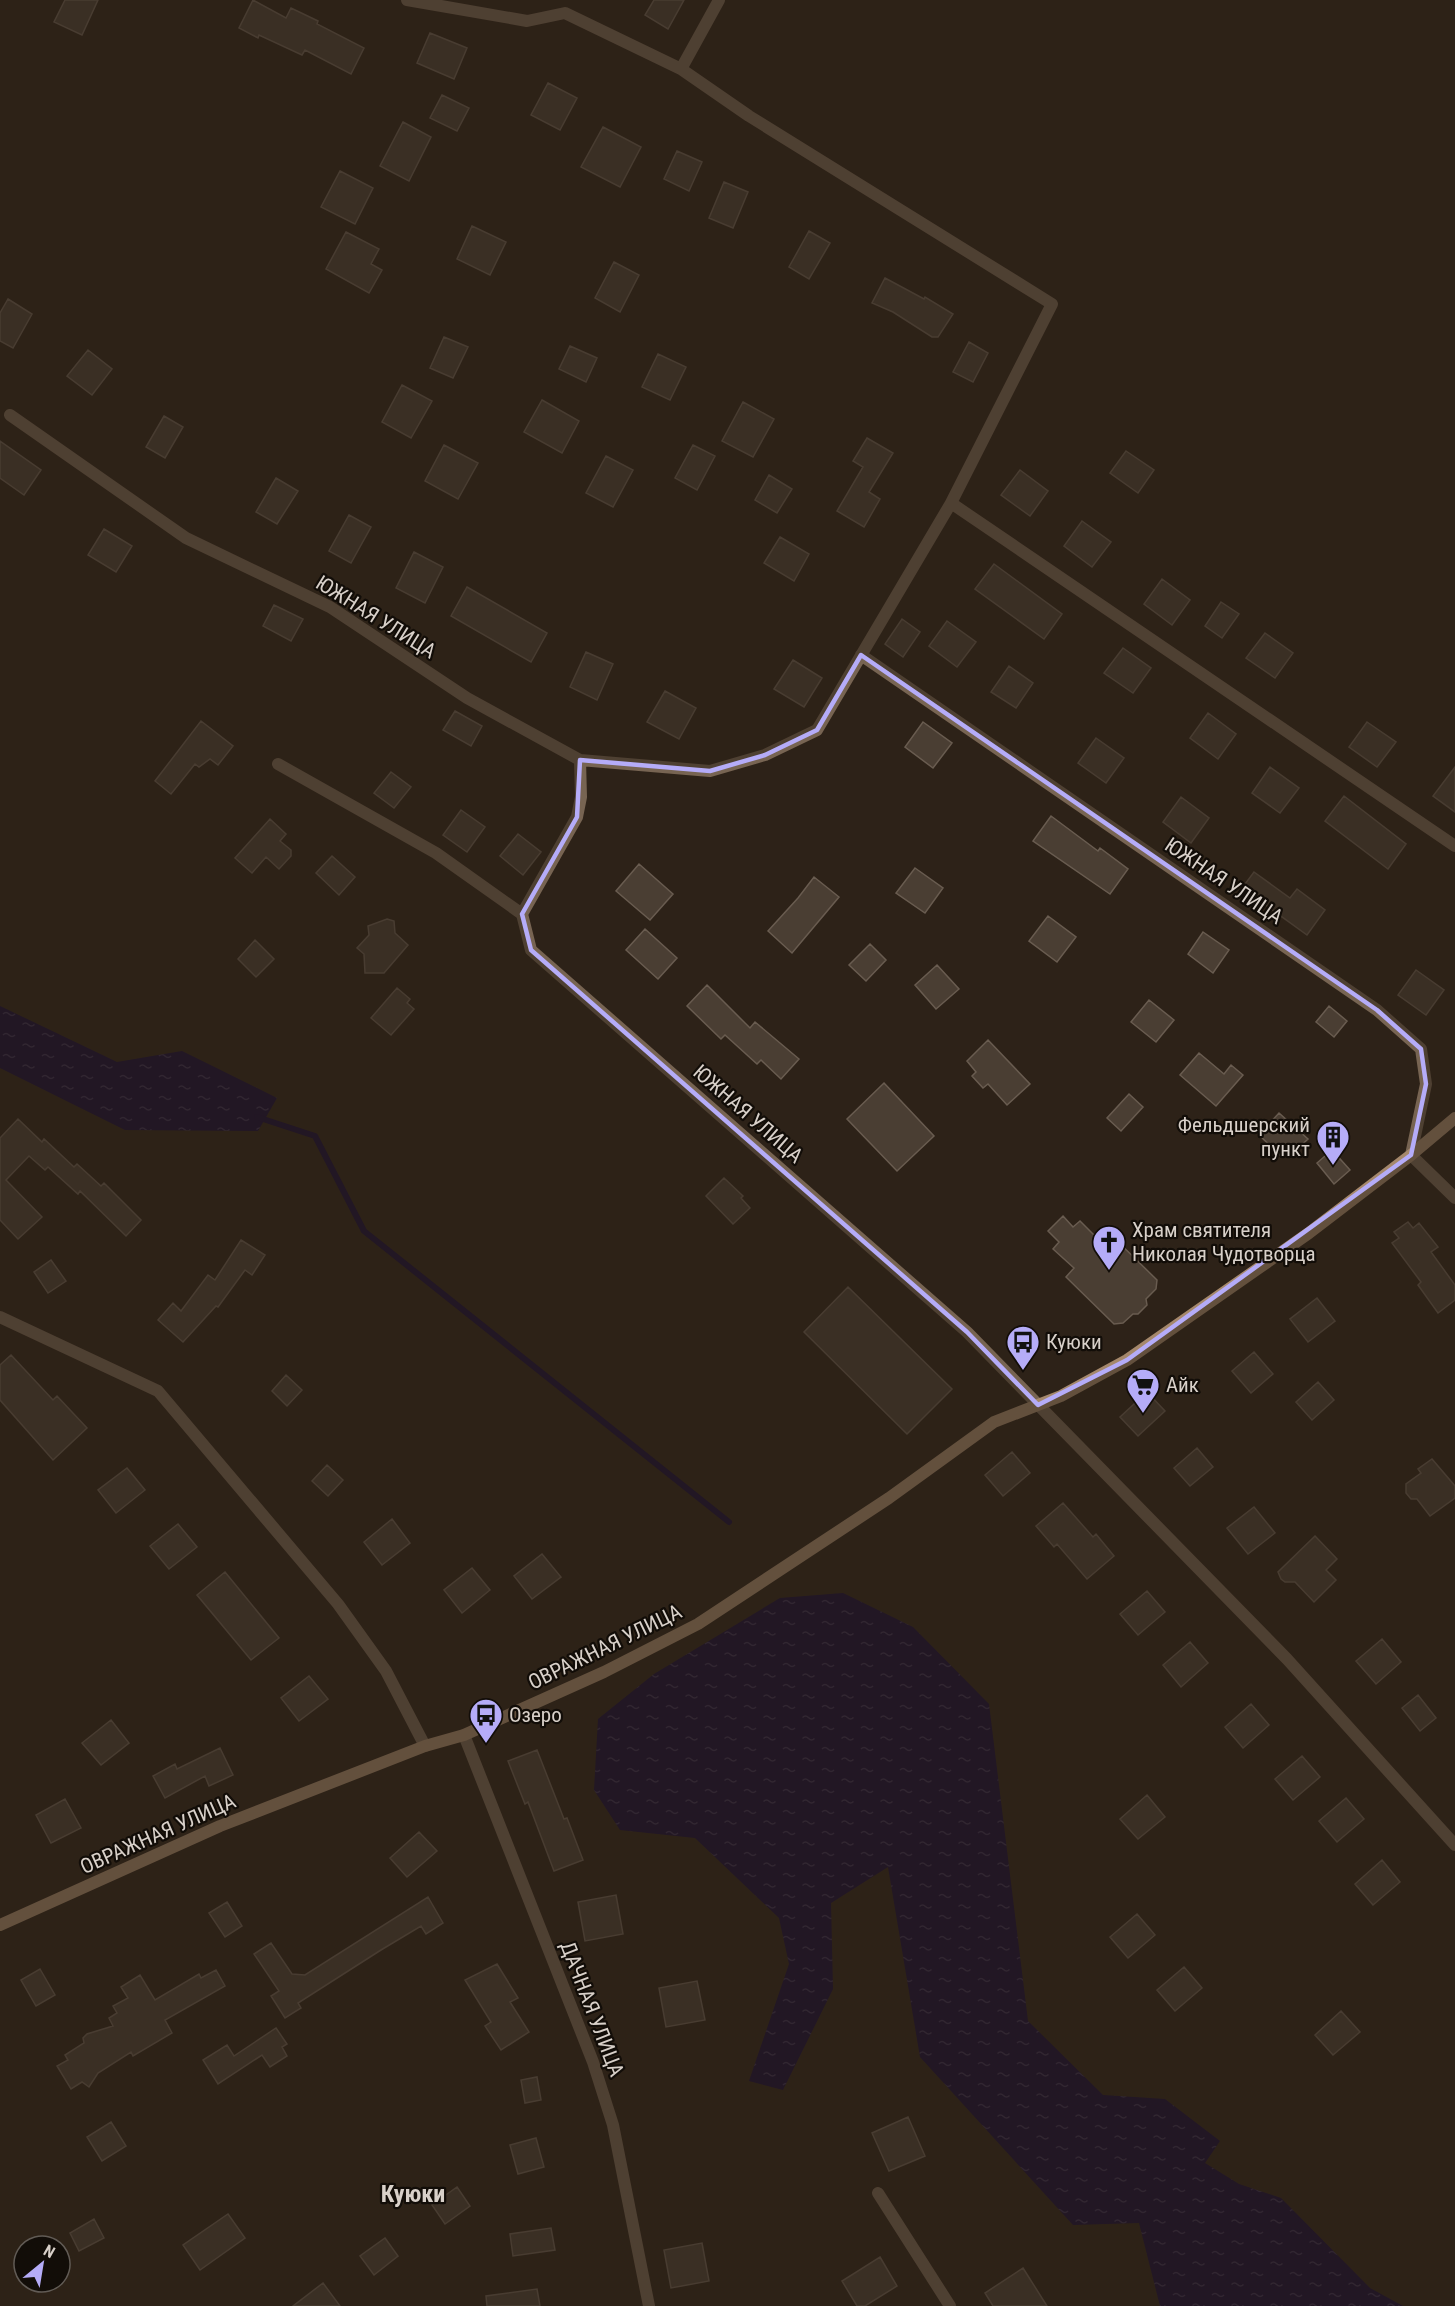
<svg xmlns="http://www.w3.org/2000/svg" width="1455" height="2306" font-family="'Roboto Condensed',sans-serif">
	<defs>
		<pattern id="water-ripples" width="26" height="14" patternUnits="userSpaceOnUse" patternTransform="scale(1.5)"><rect width="26" height="14" fill="#150934"/><path d="M2 4q2-2 4 0t4 0M15 11q2-2 4 0t4 0" fill="none" stroke="#362c50"/></pattern>
	</defs>
	<rect width="100%" height="100%" fill="#2d2218"/>
	<path fill="url(#water-ripples)" d="M0 1006 117 1062 182 1051 277 1098 258 1131 125 1130 0 1068Z
		M843 1593 913 1627 989 1704 1028 2021 1103 2095 1165 2099 1220 2141 1205 2163 1239 2184 1281 2198 1370 2288 1403 2306H1160L1139 2223 1073 2225 920 2057 888 1867 831 1903 833 1989 783 2090 749 2081 789 1964 779 1918 695 1838 620 1830 594 1790 598 1719 654 1674 780 1598Z"/>
	<g fill="none" stroke-linecap="round" stroke-linejoin="round">
		<path stroke="#150934" stroke-width="6" d="M257 1117 315 1136 364 1231 729 1522"/>
	</g>
	<path fill="#4a3e33" stroke="#695c50" stroke-width="1.5" d="M65 0H98L82 35 54 22Z
		M253 0 286 18 291 8 318 21 317 24 364 48 351 74 305 50 302 55 259 35 258 38 239 28Z
		M654 0H684L668 29 645 15Z
		M430 33 467 48 454 79 417 63Z
		M548 83 577 98 560 130 531 115Z
		M442 95 469 108 457 131 430 118Z
		M403 122 431 137 409 181 380 166Z
		M603 127 641 147 620 187 581 167Z
		M677 151 702 162 689 191 664 179Z
		M340 171 373 188 355 224 321 207Z
		M724 182 748 192 733 228 709 218Z
		M472 226 506 242 490 275 457 259Z
		M809 231 830 243 809 279 789 267Z
		M346 232 379 249 371 264 382 270 369 293 326 269Z
		M614 262 639 275 620 312 595 298Z
		M885 278 924 299 925 297 953 314 938 337H932L893 312 872 303Z
		M8 299 32 314 13 348 0 341V313Z
		M444 337 468 347 453 378 430 368Z
		M969 342 988 353 973 382 953 372Z
		M570 346 597 358 586 382 559 369Z
		M88 350 112 369 92 395 67 376Z
		M658 354 686 367 670 400 642 387Z
		M402 385 432 401 411 438 382 422Z
		M542 400 579 421 562 453 524 432Z
		M743 402 774 419 753 457 722 441Z
		M164 416 183 427 165 458 146 447Z
		M867 438 893 453 869 492 880 499 864 527 837 511 863 467 853 461Z
		M0 441 41 470 24 495 0 478Z
		M444 445 478 463 458 499 425 481Z
		M693 445 715 456 697 490 675 478Z
		M1126 451 1154 470 1138 493 1110 473Z
		M606 456 633 470 613 507 586 493Z
		M1020 470 1048 491 1030 516 1001 495Z
		M769 475 792 489 777 513 755 500Z
		M276 478 298 491 277 524 256 512Z
		M349 515 371 527 351 563 329 551Z
		M1082 521 1111 542 1092 567 1064 546Z
		M104 529 132 546 116 572 88 555Z
		M780 537 809 554 794 581 764 563Z
		M414 552 443 567 425 603 396 588Z
		M994 564 1062 614 1044 639 975 589Z
		M1162 579 1190 600 1172 625 1144 604Z
		M467 587 547 633 531 662 451 616Z
		M1221 602 1239 614 1222 638 1205 626Z
		M274 605 303 619 291 641 263 626Z
		M902 619 920 632 903 657 885 644Z
		M947 621 976 642 957 667 929 646Z
		M1265 633 1293 653 1275 678 1246 658Z
		M1123 648 1151 668 1133 693 1104 673Z
		M586 652 613 664 597 700 570 687Z
		M793 660 822 678 804 707 774 689Z
		M1009 666 1033 683 1016 708 991 692Z
		M665 691 696 708 679 739 647 722Z
		M455 711 482 726 471 746 443 730Z
		M1208 713 1236 734 1218 759 1190 738Z
		M201 721 233 746 218 765 210 759 199 767 195 764 171 794 155 781Z
		M923 722 952 743 933 768 905 747Z
		M1367 722 1396 742 1377 767 1349 747Z
		M1096 738 1124 758 1106 783 1078 763Z
		M1270 767 1299 788 1280 813 1252 793Z
		M1455 767V812L1433 796Z
		M391 772 411 787 394 808 374 793Z
		M1344 796 1406 844 1388 869 1325 821Z
		M1181 797 1209 818 1191 843 1163 822Z
		M461 810 485 827 467 852 443 835Z
		M1051 816 1098 851 1100 848 1128 869 1110 894 1033 841Z
		M270 819 286 834 280 841 291 850V856L279 869 266 857 252 873 235 858Z
		M518 834 541 852 523 875 500 856Z
		M332 856 355 877 339 895 316 873Z
		M639 864 673 894 650 920 616 891Z
		M915 868 943 888 925 913 896 893Z
		M1254 872 1290 898 1297 889 1325 910 1307 935 1242 888Z
		M814 877 839 897 792 953 768 931 798 898Z
		M1048 916 1076 937 1057 962 1029 941Z
		M387 919 394 921 395 933 408 945 384 973H365L364 954 357 948 369 935 368 926Z
		M645 929 677 958 658 979 626 950Z
		M1203 932 1229 950 1213 973 1188 954Z
		M255 940 274 959 256 977 238 959Z
		M870 944 886 960 866 981 849 965Z
		M937 965 959 989 936 1009 915 985Z
		M1416 970 1444 990 1426 1015 1398 995Z
		M707 985 750 1028 755 1022 799 1059 781 1079 761 1060 757 1064 725 1035 721 1039 687 1006Z
		M397 988 410 999 407 1003 414 1009 391 1035 371 1018Z
		M1149 1000 1174 1020 1156 1042 1131 1022Z
		M1329 1006 1347 1021 1334 1037 1316 1022Z
		M988 1040 1030 1084 1007 1105 988 1084 983 1088 972 1076 976 1072 967 1061Z
		M1199 1053 1224 1074 1231 1065 1243 1075 1216 1106 1180 1075Z
		M884 1083 934 1136 897 1171 847 1119Z
		M1129 1094 1143 1107 1121 1131 1107 1118Z
		M1279 1113 1308 1139 1296 1150 1290 1146 1281 1156 1259 1135Z
		M18 1119 42 1142 44 1139 74 1167 77 1164 101 1186 104 1183 141 1220 126 1236 80 1191 78 1194 48 1167 45 1170 29 1156 6 1180 42 1217 18 1239 0 1220V1138Z
		M1332 1150 1350 1170 1334 1184 1317 1163Z
		M724 1178 743 1196 741 1198 750 1208 733 1224 706 1196Z
		M1063 1216 1073 1227 1080 1221 1100 1241 1109 1233 1157 1280 1156 1289 1146 1299 1147 1305 1138 1314H1133L1123 1323 1114 1324 1066 1277 1074 1268 1053 1249 1059 1242 1048 1231Z
		M1408 1222 1413 1228 1419 1223 1438 1247 1431 1252 1455 1285V1300L1438 1313 1418 1285 1421 1282 1392 1243 1399 1238 1394 1232Z
		M241 1240 265 1255 252 1275 245 1270 218 1307 216 1306 183 1342 158 1320 173 1303 181 1311 208 1275 215 1280Z
		M51 1260 66 1281 48 1293 34 1272Z
		M848 1287 952 1389 907 1434 804 1332Z
		M1317 1298 1335 1321 1308 1342 1290 1319Z
		M1254 1352 1273 1374 1251 1393 1232 1371Z
		M11 1355 53 1400 57 1396 87 1428 53 1460 0 1400V1365Z
		M286 1375 302 1390 287 1406 272 1391Z
		M1318 1382 1334 1400 1312 1420 1296 1402Z
		M1147 1392 1165 1411 1138 1436 1120 1417Z
		M1197 1448 1213 1467 1190 1486 1174 1468Z
		M1012 1452 1030 1473 1003 1496 985 1475Z
		M1432 1459 1455 1486V1498L1430 1516 1417 1499H1411L1406 1493V1484L1421 1473 1418 1469Z
		M327 1465 343 1480 328 1496 312 1481Z
		M127 1468 145 1490 116 1513 98 1490Z
		M1063 1503 1093 1537 1096 1534 1114 1556 1087 1579 1057 1544 1054 1547 1036 1526Z
		M1254 1507 1275 1533 1248 1554 1227 1528Z
		M392 1519 410 1543 382 1565 364 1542Z
		M178 1524 197 1547 169 1569 150 1546Z
		M1315 1536 1337 1559 1326 1570 1336 1580 1314 1602 1295 1582H1285L1281 1579 1278 1572Z
		M542 1554 561 1577 532 1599 514 1576Z
		M472 1568 490 1590 462 1613 444 1590Z
		M225 1572 279 1638 251 1660 197 1595Z
		M1147 1591 1165 1612 1138 1635 1120 1614Z
		M1382 1639 1401 1662 1376 1684 1356 1661Z
		M1190 1642 1208 1663 1181 1687 1163 1665Z
		M309 1676 328 1699 299 1721 281 1698Z
		M1418 1695 1436 1718 1420 1731 1402 1708Z
		M1251 1704 1269 1725 1243 1748 1225 1727Z
		M111 1720 129 1743 101 1765 82 1743Z
		M220 1748 233 1775 209 1786 205 1776 165 1798 153 1776 175 1764 177 1769Z
		M537 1750 564 1819 567 1818 583 1860 554 1871 528 1802 525 1804 508 1761Z
		M1302 1756 1320 1777 1293 1800 1275 1779Z
		M1147 1795 1165 1817 1138 1839 1120 1819Z
		M1346 1798 1364 1819 1337 1842 1319 1821Z
		M65 1799 81 1828 51 1843 36 1815Z
		M419 1832 437 1851 407 1877 390 1858Z
		M1382 1860 1400 1882 1373 1905 1355 1884Z
		M616 1895 623 1934 585 1941 578 1902Z
		M428 1897 443 1923 426 1934 421 1926 381 1950 298 2003 301 2008 285 2018 271 1996 279 1991 254 1954 271 1943 292 1974 305 1975Z
		M227 1902 242 1926 225 1937 209 1913Z
		M1137 1914 1155 1935 1128 1958 1110 1937Z
		M497 1964 518 1998 510 2002 529 2032 501 2050 485 2026 491 2022 465 1980Z
		M1184 1967 1202 1988 1175 2011 1157 1990Z
		M40 1969 55 1995 36 2006 21 1980Z
		M216 1970 225 1986 165 2020 172 2033 133 2056 131 2052 98 2073 89 2087 82 2082 71 2089 57 2066 68 2060 65 2055 84 2043 83 2038 87 2034 113 2026 109 2018 117 2013 113 2006 128 1998 121 1987 140 1975 155 2000 199 1974 201 1978Z
		M697 1981 705 2020 666 2027 659 1988Z
		M1341 2011 1360 2032 1333 2055 1315 2035Z
		M276 2028 287 2044 282 2047 287 2056 270 2067 262 2055 218 2084 203 2060 227 2045 234 2056Z
		M537 2077 541 2100 525 2103 521 2080Z
		M908 2117 925 2156 889 2171 872 2133Z
		M111 2122 126 2146 102 2161 87 2137Z
		M536 2138 544 2167 518 2174 510 2145Z
		M457 2187 470 2206 445 2224 432 2205Z
		M228 2214 245 2238 200 2270 183 2245Z
		M94 2219 104 2238 79 2251 70 2233Z
		M551 2228 555 2250 513 2256 510 2234Z
		M385 2238 398 2256 374 2275 360 2256Z
		M702 2243 709 2281 671 2288 664 2250Z
		M880 2257 897 2286 865 2306H857L842 2281Z
		M1023 2268 1047 2306H993L985 2293Z
		M323 2283 340 2306H293Z
		M537 2289 540 2306H487L486 2296Z"/>
	<g fill="none" stroke-linecap="round" stroke-linejoin="round">
		<path stroke="#776452" stroke-width="12" d="M407 0 527 21 565 13 681 69 749 116 1052 304 951 503 817 730 765 755 710 771 580 760
			M681 69 719 0
			M10 415 186 538 330 607 467 698 580 760 581 797 577 817 522 914
			M951 503 1455 846
			M861 655 1377 1010 1421 1049 1426 1084 1411 1155 1455 1198
			M278 764 436 853 522 914 531 950 967 1332 1287 1659 1455 1845
			M0 1317 158 1391 338 1604 386 1671 425 1746
			M464 1735 593 2062 613 2125 649 2306
			M878 2193 950 2306"/>
		<path stroke="#a5886b" stroke-width="12" d="M0 1925 220 1826 425 1746 464 1735 604 1672 698 1624 889 1498 994 1422 1061 1396 1127 1360 1309 1233 1411 1155 1455 1118"/>
	</g>
	<path d="M0 0H1455V2306H0ZM861 655 1377 1010 1421 1049 1426 1084 1411 1155 1127 1360 1038 1405 967 1332 531 950 522 914 577 817 580 760 710 771 765 755 817 730Z" fill="#2d2218" fill-opacity=".55" fill-rule="evenodd"/>
	<path fill="none" stroke="#b5acf8" stroke-width="4.5" stroke-linejoin="round" d="M861 655 1377 1010 1421 1049 1426 1084 1411 1155 1127 1360 1038 1405 967 1332 531 950 522 914 577 817 580 760 710 771 765 755 817 730Z"/>
	<defs>
		<symbol id="building-pin" viewBox="-11 -11 22 30"><path d="M0 17L-7.5 6A9.5 9.5 0 1 1 7.5 6Z" fill="#b5acf8" stroke="#120d08"/><path d="M-4-6H4V6H1V3H-1V6H-4ZM-2.5-4.3h1.7v1.8h-1.7ZM.8-4.3h1.7v1.8H.8ZM-2.5-1h1.7V.8h-1.7ZM.8-1h1.7V.8H.8Z" fill="#111"/></symbol>
		<symbol id="church-pin" viewBox="-11 -11 22 30"><path d="M0 17L-7.5 6A9.5 9.5 0 1 1 7.5 6Z" fill="#b5acf8" stroke="#120d08"/><path d="M-1.2-6h2.4v3.5h3.3v2.4h-3.3V6h-2.4V-.1h-3.3v-2.4h3.3Z" fill="#111"/></symbol>
		<symbol id="bus-pin" viewBox="-11 -11 22 30"><path d="M0 17L-7.5 6A9.5 9.5 0 1 1 7.5 6Z" fill="#b5acf8" stroke="#120d08"/><path d="M-5-6H5V4H4V6H2V4H-2V6H-4V4H-5ZM-3.5-4V0h7V-4ZM-3.5 1.2v1.5H-2V1.2ZM2 1.2v1.5H3.5V1.2Z" fill="#111"/></symbol>
		<symbol id="supermarket-pin" viewBox="-11 -11 22 30"><path d="M0 17L-7.5 6A9.5 9.5 0 1 1 7.5 6Z" fill="#b5acf8" stroke="#120d08"/><path d="M-6-5.5h2.5l.6 2H6L4.5 2H-2.5L-4.4-4H-6ZM-1.5 3.2a1.3 1.3 0 1 0 .1 0ZM3 3.2a1.3 1.3 0 1 0 .1 0Z" fill="#111"/></symbol>
	</defs>
	<g fill-rule="evenodd">
		<use href="#building-pin" x="1314" y="1118" width="38" height="52"/>
		<use href="#church-pin" x="1090" y="1223" width="38" height="52"/>
		<use href="#bus-pin" x="1004" y="1323" width="38" height="52"/>
		<use href="#supermarket-pin" x="1124" y="1366" width="38" height="52"/>
		<use href="#bus-pin" x="467" y="1696" width="38" height="52"/>
	</g>
	<g text-anchor="middle" dominant-baseline="central" stroke-width="4.5" stroke-linejoin="round" paint-order="stroke">
		<g font-size="21" fill="#d8d0c9" stroke="#120d08">
			<text transform="translate(376 617) rotate(32)">ЮЖНАЯ УЛИЦА</text>
			<text transform="translate(1224 881) rotate(34)">ЮЖНАЯ УЛИЦА</text>
			<text transform="translate(748 1114) rotate(41)">ЮЖНАЯ УЛИЦА</text>
			<text transform="translate(605 1647) rotate(-26)">ОВРАЖНАЯ УЛИЦА</text>
			<text transform="translate(158 1834) rotate(-24)">ОВРАЖНАЯ УЛИЦА</text>
			<text transform="translate(592 2009) rotate(69)">ДАЧНАЯ УЛИЦА</text>
		</g>
		<g font-size="21" fill="#d8d0c9" stroke="#120d08" text-anchor="start">
			<text x="1310" y="1125" text-anchor="end">Фельдшерский<tspan x="1310" dy="24">пункт</tspan></text>
			<text x="1132" y="1230">Храм святителя<tspan x="1132" dy="24">Николая Чудотворца</tspan></text>
			<text x="1046" y="1342">Куюки</text>
			<text x="1166" y="1385">Айк</text>
			<text x="509" y="1715">Озеро</text>
		</g>
		<g font-size="24" font-weight="bold" fill="#d8d0c9" stroke="#120d08">
			<text x="413" y="2194">Куюки</text>
		</g>
	</g>
	<g transform="translate(42 2264) rotate(30)"><circle r="28" fill="#120d08" stroke="#615b55" stroke-width="1.5"/>
	<path d="M0-4.5L10 22L0 15L-10 22Z" fill="#b5acf8"/>
	<text y="-9" font-size="16" font-weight="bold" text-anchor="middle" fill="#d8d0c9">N</text>
	</g>
</svg>
